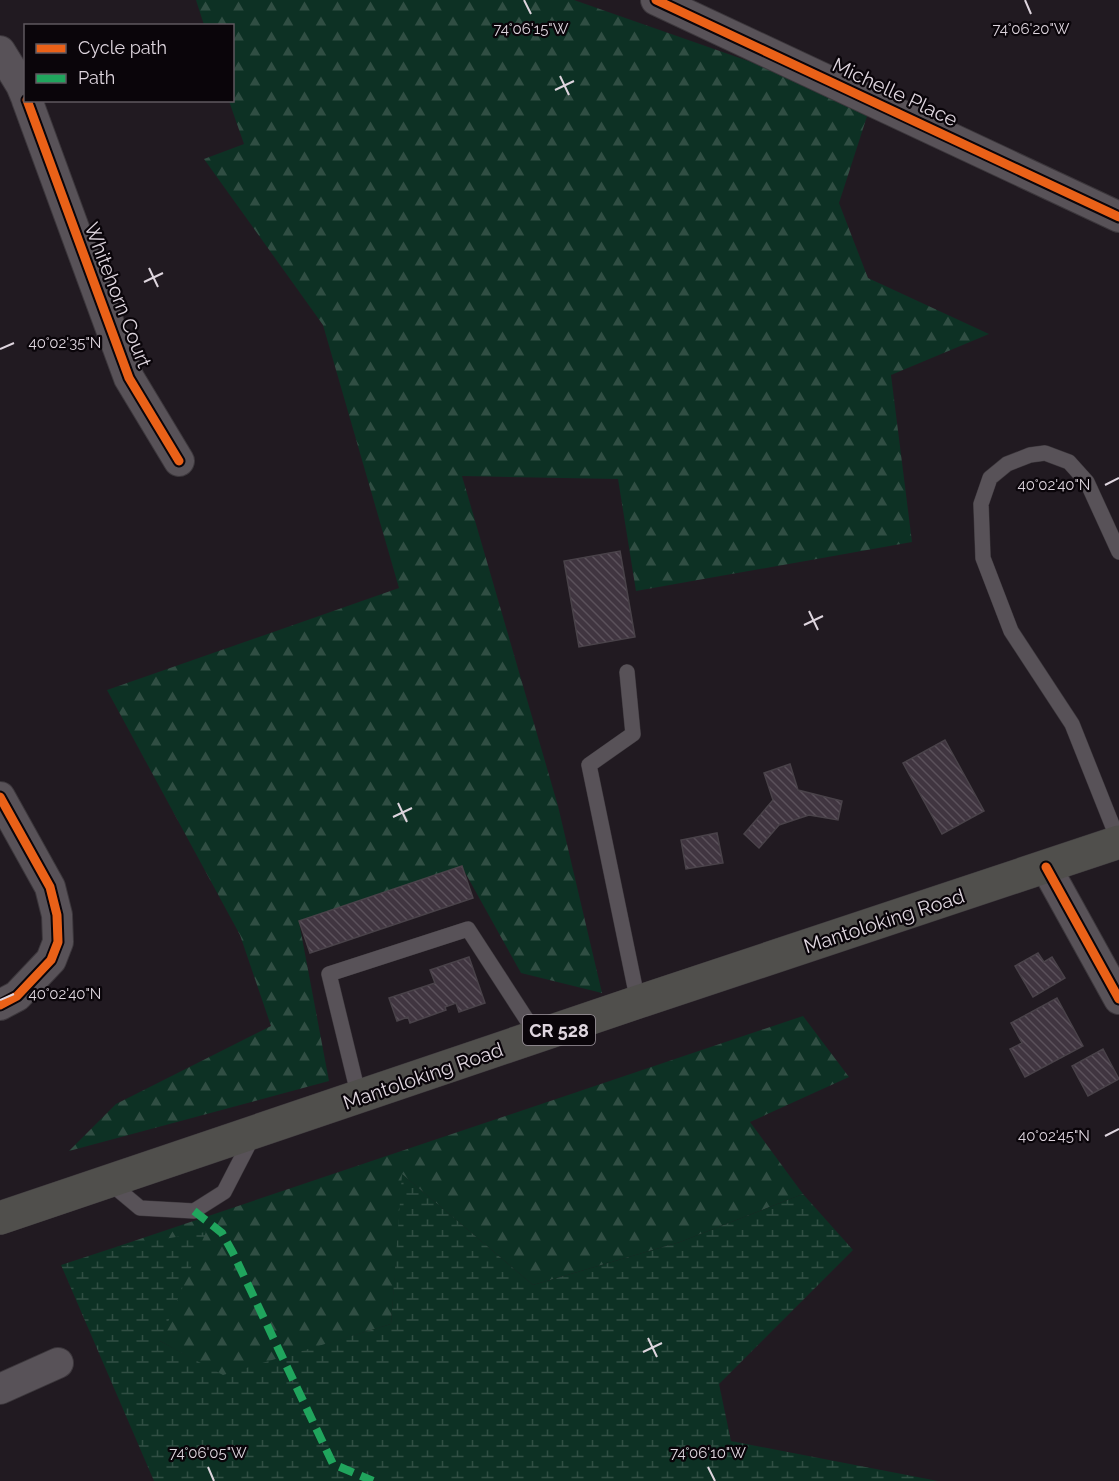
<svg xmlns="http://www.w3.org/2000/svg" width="1119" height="1481" font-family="Raleway,sans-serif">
	<defs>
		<pattern id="forest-firs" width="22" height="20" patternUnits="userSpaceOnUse" patternTransform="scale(1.5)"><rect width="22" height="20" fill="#0d3124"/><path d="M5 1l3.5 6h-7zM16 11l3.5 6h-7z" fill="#304e43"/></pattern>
		<pattern id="wetland-marsh" width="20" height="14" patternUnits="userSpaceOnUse" patternTransform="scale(1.5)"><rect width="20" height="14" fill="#0d3124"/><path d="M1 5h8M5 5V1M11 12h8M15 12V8" fill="none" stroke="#304e43"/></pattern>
		<pattern id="building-back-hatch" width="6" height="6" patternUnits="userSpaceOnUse" patternTransform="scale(1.5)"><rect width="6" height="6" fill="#403540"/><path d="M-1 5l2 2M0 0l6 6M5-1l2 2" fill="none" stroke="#5b515b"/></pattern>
	</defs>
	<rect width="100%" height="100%" fill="#211a21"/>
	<path fill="url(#forest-firs)" d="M196 0H574L871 104 839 203 868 278 989 334 891 375 912 542 636 591 618 479 462 476 558 806 602 993 521 973 462 867 299 922 329 1081 69 1151 116 1104 271 1026 240 935 107 690 399 588 323 325 204 159 244 144 229 101 232 100V26L204 25Z
		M803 1016 849 1077 750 1122 803 1194 680 1242 533 1285 403 1175 391 1324 223 1376 160 1341 116 1247Z"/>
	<path fill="url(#wetland-marsh)" d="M402 1174 533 1285 680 1242 803 1194 853 1250 719 1384 731 1441 938 1481H154L61 1265 116 1247 206 1232 160 1341 223 1375 391 1324Z"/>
	<path fill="url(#building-back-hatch)" stroke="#494249" stroke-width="1.5" d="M620 551 635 637 579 647 564 561Z
		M945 740 984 811 942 834 903 763Z
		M790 764 798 790 842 801 838 820 809 815 779 825 759 848 744 834 773 800 764 773Z
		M717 833 723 863 686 869 681 840Z
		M462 866 473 898 310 953 299 921Z
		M1038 953 1044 962 1052 957 1065 978 1033 997 1015 966Z
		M469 957 485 1003 459 1012 456 1003 445 1007 446 1010 410 1023 408 1017 397 1021 389 998 435 983 430 970Z
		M1057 998 1083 1046 1025 1077 1010 1049 1022 1043 1011 1023Z
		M1103 1049 1119 1079 1088 1096 1072 1066Z"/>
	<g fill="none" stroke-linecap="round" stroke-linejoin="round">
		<defs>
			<path id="service" d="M627 672 633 734 589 765 638 1002
				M1119 842 1072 724 1011 631 983 558 981 504 990 478 1007 464 1030 455 1045 453 1069 462 1087 482 1119 552
				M359 1097 329 974 468 929 538 1037
				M109 1182 140 1208 194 1211 224 1192 254 1134"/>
			<path id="minor" d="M656 0 1119 217
				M0 51 21 85 26 97
				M27 100 129 378 179 461
				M0 797 50 887 57 915 58 942 51 960 17 996 0 1005
				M1046 867 1119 999
				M0 1389 58 1363"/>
			<path id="primary" d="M0 1218 638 1002 1119 842"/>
		</defs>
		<use href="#service" stroke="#3c373c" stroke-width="16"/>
		<use href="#minor" stroke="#3c373c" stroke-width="32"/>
		<use href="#primary" stroke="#3c373c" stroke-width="34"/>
		<use href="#service" stroke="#585258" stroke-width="15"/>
		<use href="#minor" stroke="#585258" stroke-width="30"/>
		<use href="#primary" stroke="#504f4c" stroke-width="33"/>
		<path stroke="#20a55d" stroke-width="8" stroke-dasharray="15 8" stroke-linecap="butt" d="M194 1211 222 1233 233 1253 333 1464 373 1481"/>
		<defs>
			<path id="cycleway" d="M656 0 1119 217
				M27 100 129 378 179 461
				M0 797 50 887 57 915 58 942 51 960 17 996 0 1005
				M1046 867 1119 999"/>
		</defs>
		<use href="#cycleway" stroke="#0a050a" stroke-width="13"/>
		<use href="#cycleway" stroke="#ea6118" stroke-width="9"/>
	</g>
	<path fill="none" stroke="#ded5de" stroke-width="2" d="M524 0 531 14M1025 0 1031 14M560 76 569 95M555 90 574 81M149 268 158 287M144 282 163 273M0 349 14 343M1105 485 1119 478M809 611 818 630M804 625 823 616M398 803 407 822M393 817 412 808M0 1000 14 994M1105 1136 1119 1129M648 1338 657 1357M643 1352 662 1343M208 1467 214 1481M708 1467 715 1481"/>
	<g text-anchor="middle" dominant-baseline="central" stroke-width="4.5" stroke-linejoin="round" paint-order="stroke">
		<rect fill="#0a050a" stroke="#9e979e" stroke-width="1.5" x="523" y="1015" width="72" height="30" rx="4.5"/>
		<g font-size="18" font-weight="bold" fill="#ded5de">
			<text x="559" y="1030">CR 528</text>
		</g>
		<g font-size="20" fill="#ded5de" stroke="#0a050a">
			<text transform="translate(895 92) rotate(25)">Michelle Place</text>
			<text transform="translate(118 295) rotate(69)">Whitehorn Court</text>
			<text transform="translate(884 921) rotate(-18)">Mantoloking Road</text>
			<text transform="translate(423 1076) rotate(-19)">Mantoloking Road</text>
		</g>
	</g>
	<g font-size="15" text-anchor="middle" fill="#ded5de" stroke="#0a050a" stroke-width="4.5" stroke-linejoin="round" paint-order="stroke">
		<text x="531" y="34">74°06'15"W</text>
		<text x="1031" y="34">74°06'20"W</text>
		<text x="65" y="348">40°02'35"N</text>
		<text x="1054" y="490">40°02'40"N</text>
		<text x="65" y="999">40°02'40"N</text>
		<text x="1054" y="1141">40°02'45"N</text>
		<text x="208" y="1458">74°06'05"W</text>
		<text x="708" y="1458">74°06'10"W</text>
	</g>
	<rect x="24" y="24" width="210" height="78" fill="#0a050a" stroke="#5f585f" stroke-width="1.5"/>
	<rect x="36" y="44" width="30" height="9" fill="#ea6118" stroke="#5f585f" stroke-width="1.5"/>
	<text x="78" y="54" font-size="18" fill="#ded5de">Cycle path</text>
	<rect x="36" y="74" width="30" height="9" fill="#20a55d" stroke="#5f585f" stroke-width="1.5"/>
	<text x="78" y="84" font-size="18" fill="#ded5de">Path</text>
</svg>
